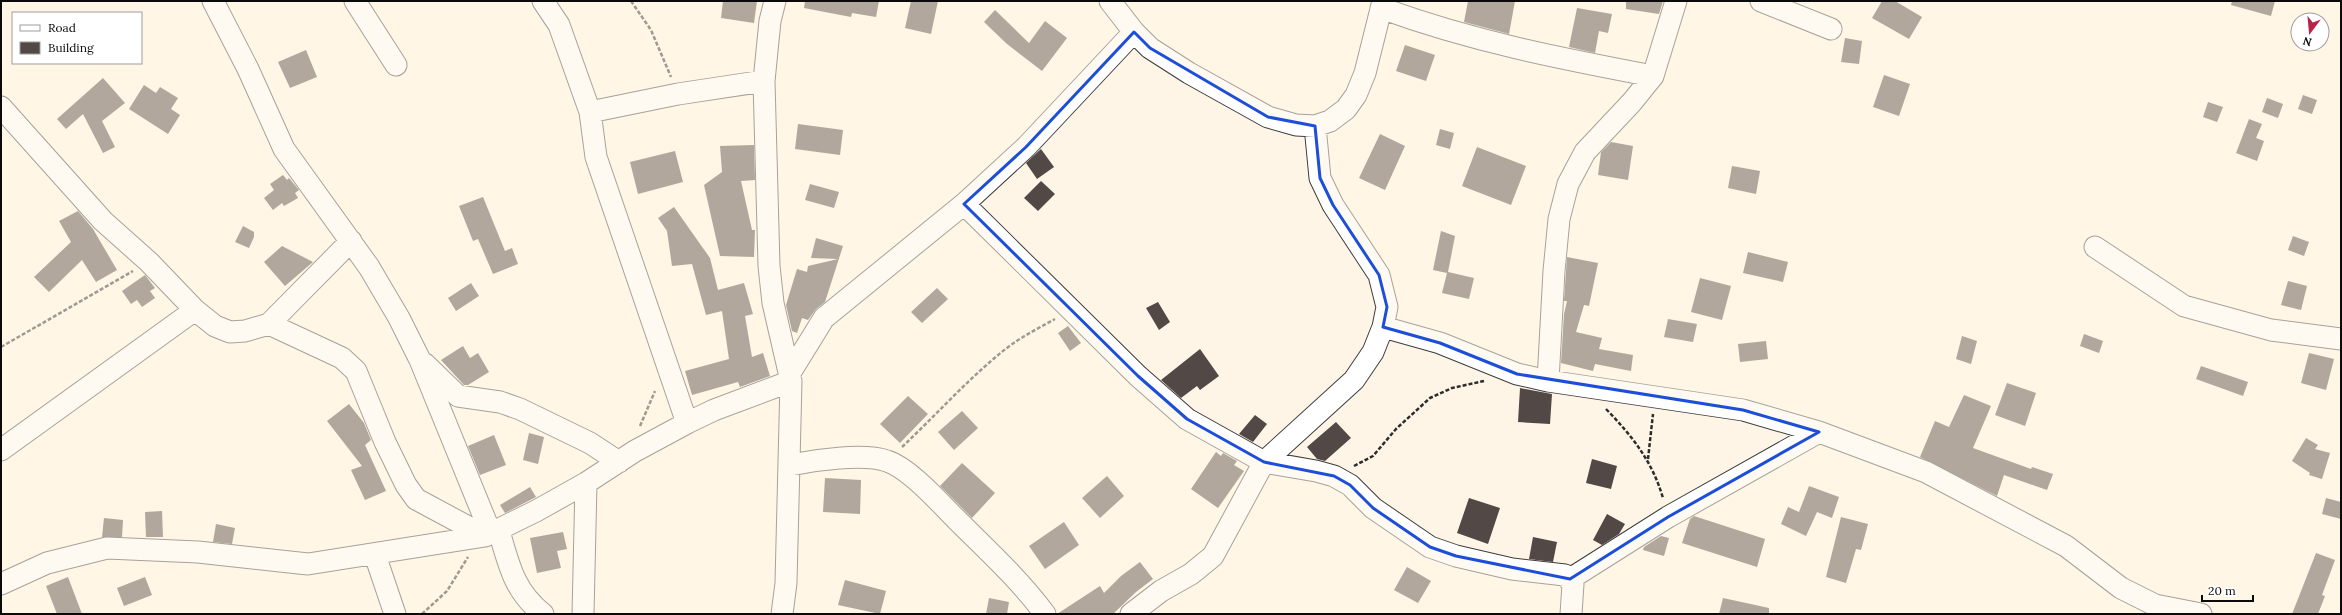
<svg xmlns="http://www.w3.org/2000/svg" width="2342" height="615" font-family="Lora,serif">
	<rect width="100%" height="100%" fill="#fff5e6"/>
	<path fill="#524846" d="M723 1H757L754 23 721 18Z
		M805 1H879L876 17 852 13 851 17 804 8Z
		M911 1H938L931 34 905 28Z
		M1468 1H1515L1509 34 1464 22Z
		M1626 1H1663L1659 14 1626 9Z
		M1882 1H1895L1922 17 1909 39 1872 18Z
		M2232 1H2275L2271 16 2231 5Z
		M1577 8 1612 14 1608 33 1599 31 1595 53 1569 47Z
		M995 10 1029 43 1045 21 1067 38 1042 71 1007 44 984 22Z
		M1845 38 1862 41 1859 64 1841 62Z
		M1405 45 1435 55 1426 81 1396 71Z
		M306 50 317 77 290 88 278 62Z
		M1884 75 1910 84 1899 116 1873 107Z
		M103 78 125 103 102 121 115 147 103 153 83 114 66 129 57 119Z
		M144 85 156 93 160 87 178 98 171 109 180 115 168 134 129 109Z
		M2303 95 2317 100 2312 114 2298 109Z
		M2267 98 2283 104 2278 118 2262 112Z
		M2208 102 2223 107 2217 122 2203 117Z
		M2249 119 2262 124 2256 138 2264 141 2257 161 2236 153Z
		M798 124 843 130 840 155 795 149Z
		M1440 129 1454 133 1450 149 1436 145Z
		M1380 134 1405 146 1385 190 1359 178Z
		M1611 142 1633 146 1628 180 1598 175 1601 152Z
		M754 145 755 180 741 181 752 230H755L754 257 720 256 704 185 722 172 720 146Z
		M1477 147 1526 166 1511 205 1462 186Z
		M1041 149 1054 167 1037 179 1026 163Z
		M675 151 683 182 638 194 630 162Z
		M1732 166 1760 171 1756 194 1728 188Z
		M283 175 287 180 289 178 299 190 295 193 298 198 284 206 282 203 273 210 264 198 274 190 270 184Z
		M1041 181 1055 194 1038 211 1024 198Z
		M810 184 839 192 834 208 805 200Z
		M483 197 505 251 512 248 518 264 493 274 478 239 473 241 459 206Z
		M674 207 710 258 718 290 744 283 753 314 745 316 752 357 763 353 770 376 740 387 738 382 692 395 685 371 729 359 722 311 706 315 692 264 672 266 667 231 658 218Z
		M78 211 93 229 117 270 96 282 82 260 49 292 34 277 71 242 59 221Z
		M243 226 254 232V237L249 248 235 242Z
		M1441 231 1455 236 1448 272 1474 278 1469 299 1442 293 1447 273 1433 270Z
		M2293 236 2309 242 2304 256 2288 250Z
		M816 238 843 246 825 302 816 309 808 320 802 318 797 333 792 331 786 305 797 269 807 272 808 266 838 259 811 258Z
		M282 246 313 262 285 286 264 262Z
		M1748 252 1788 262 1783 282 1743 273Z
		M1567 257 1598 263 1589 306 1584 305 1576 332 1602 338 1599 349 1633 355 1631 371 1595 364 1593 371 1561 363 1564 314 1567 301H1564Z
		M145 275 155 288 150 291 155 298 142 307 137 300 131 304 122 291Z
		M1700 278 1731 286 1722 320 1691 312Z
		M2288 281 2307 286 2301 310 2281 305Z
		M471 283 479 296 456 311 448 298Z
		M937 288 948 299 922 323 911 312Z
		M1158 302 1170 322 1159 330 1146 308Z
		M1668 319 1697 324 1693 342 1664 337Z
		M1068 326 1081 343 1070 351 1058 333Z
		M2084 334 2103 341 2099 353 2080 346Z
		M1962 336 1977 341 1971 364 1956 359Z
		M1766 341 1768 359 1740 362 1738 344Z
		M463 346 470 358 478 353 489 372 468 385H464L441 360Z
		M1200 349 1219 376 1200 390 1197 386 1181 398 1161 380Z
		M2309 353 2334 359 2326 390 2301 383Z
		M2201 366 2248 382 2243 396 2196 379Z
		M2007 383 2036 393 2025 426 1995 415Z
		M1520 388 1552 394 1550 424 1518 422Z
		M1964 395 1991 406 1973 448 2031 469 2032 467 2053 474 2047 490 2004 475 1997 496 1920 457 1935 421 1949 427Z
		M908 396 928 414 900 443 880 424Z
		M349 404 364 423 371 440 365 445 386 491 365 500 351 470 362 466 327 421Z
		M962 411 978 428 954 450 938 432Z
		M1255 415 1267 424 1253 442 1239 434Z
		M1336 422 1351 438 1325 461 1317 459 1307 447Z
		M529 433 544 437 538 464 523 460Z
		M494 435 506 465 480 475 468 446Z
		M2306 438 2318 445 2315 449 2330 453 2322 479 2309 475 2310 473 2292 461Z
		M1216 452 1221 456 1223 453 1237 461 1234 465 1244 471 1218 508 1191 489Z
		M1592 459 1617 466 1611 489 1586 483Z
		M962 463 995 493 972 518 940 486Z
		M1107 476 1124 496 1100 518 1082 498Z
		M825 478 861 480 860 514 823 512Z
		M1809 486 1839 497 1832 518 1817 512 1806 536 1781 524 1788 507 1799 512Z
		M530 487 536 497 505 513 500 505Z
		M1469 498 1500 508 1488 544 1457 533Z
		M2326 498 2341 502V519L2322 514Z
		M162 511 163 537H146L145 512Z
		M1607 514 1625 524 1619 534 1602 545 1593 540Z
		M1694 516 1765 539 1757 567 1682 543 1690 519Z
		M1841 517 1868 524 1861 550 1856 549 1846 583 1826 577Z
		M104 518 123 520 122 537H102Z
		M1064 522 1079 545 1045 569 1029 546Z
		M216 524 235 528 232 544 213 542Z
		M563 532 567 549 557 551 561 568 537 573 530 538Z
		M1661 536 1669 538 1664 556 1643 550 1644 547Z
		M1533 537 1557 542 1553 562 1529 559Z
		M2316 553 2335 560 2322 595 2325 596 2318 614H2292Z
		M1140 562 1153 579 1136 592 1113 614H1057L1100 586 1104 593 1121 576Z
		M1407 567 1431 581 1418 603 1394 590Z
		M68 577 82 614H57L46 586Z
		M145 577 152 595 124 606 117 588Z
		M845 580 886 591 880 614 838 605Z
		M989 598 1009 602 1007 614H986Z
		M1723 598 1769 608V614H1719Z"/>
	<g fill="none" stroke-linecap="round" stroke-linejoin="round">
		<defs>
			<path id="minor" d="M213 1 248 69 284 149 369 267 399 318 420 360 491 534
				M355 1 396 65
				M543 1 559 25 590 112 596 157 687 423
				M775 1 770 21 764 81 769 266 773 303 791 381 786 583 782 614
				M1110 1 1134 32 1150 48 1189 73 1268 117 1296 125 1315 126 1330 121 1346 109 1356 95 1365 73 1383 1
				M1761 1 1831 29
				M1381 8C1471 41 1558 58 1653 76
				M1 107 103 221 149 262 195 310 215 326 230 332 245 331 269 324 351 241
				M590 112 678 94 764 81
				M964 204 1138 376 1187 419 1264 462 1316 471 1334 476 1350 485 1373 508 1430 547 1456 556 1512 569 1565 575 1573 584 1571 614
				M2095 247 2184 306 2271 330 2341 339
				M269 324 342 358 356 371 385 442 406 485 416 499 485 536
				M1383 327 1440 343 1517 374 1548 381 1743 410 1819 432 1926 472 2066 546 2121 588 2155 605 2201 614
				M425 364 458 396 500 402 520 409 590 443 619 462
				M790 373 824 318 964 204 1026 147 1134 32
				M1548 381 1554 271 1559 219 1568 184 1585 152 1632 102 1653 76 1676 1
				M1 450 195 310
				M790 465C814 460 864 453 887 461 909 468 939 502 956 519 987 550 1019 579 1045 614
				M499 531C509 565 514 591 543 614
				M375 555 395 614
				M1570 579 1668 517 1819 432
				M1 584 47 563 107 548 198 552 308 564 485 536 536 511 586 483 635 451 687 423 714 410 791 381
				M583 614 586 483
				M1131 614 1161 591 1191 574 1213 556 1264 462 1354 380 1373 352 1383 327 1387 307 1379 275 1333 205 1320 178 1315 126"/>
		</defs>
		<use href="#minor" stroke="#3d3d3d" stroke-width="23"/>
		<path stroke="#2c2c2c" stroke-width="2.5" stroke-dasharray="4 2" stroke-linecap="butt" d="M631 1 651 30 671 77
			M1 347 133 271
			M1606 409C1633 437 1652 461 1663 498
			M640 426 655 391
			M902 447C936 415 967 380 1003 351 1019 338 1037 329 1055 319
			M1648 459 1653 414
			M1354 466 1373 456 1396 429 1430 398 1452 388 1484 381
			M422 614 447 591 468 557"/>
		<use href="#minor" stroke="#fff" stroke-width="21"/>
	</g>
	<path d="M0 0H2342V615H0ZM1134 32 1150 48 1268 117 1315 126 1320 178 1333 205 1379 275 1387 307 1383 327 1440 343 1517 374 1743 410 1819 432 1668 517 1570 579 1456 556 1430 547 1373 508 1350 485 1334 476 1264 462 1187 419 1138 376 964 204 1026 147Z" fill="#fff5e6" fill-opacity=".55" fill-rule="evenodd"/>
	<path fill="none" stroke="#1d4ed8" stroke-width="3" stroke-linejoin="round" d="M1134 32 1150 48 1268 117 1315 126 1320 178 1333 205 1379 275 1387 307 1383 327 1440 343 1517 374 1743 410 1819 432 1668 517 1570 579 1456 556 1430 547 1373 508 1350 485 1334 476 1264 462 1187 419 1138 376 964 204 1026 147Z"/>
	<rect width="2342" height="615" fill="none" stroke="#0a0a0a" stroke-width="4"/>
	<rect x="12" y="12" width="130" height="52" fill="#ffffff" stroke="#9d9d9d"/>
	<rect x="20" y="25" width="20" height="6" fill="#ffffff" stroke="#9d9d9d"/>
	<text x="48" y="32" font-size="12" fill="#0a0a0a">Road</text>
	<rect x="20" y="42" width="20" height="12" fill="#524846" stroke="#9d9d9d"/>
	<text x="48" y="52" font-size="12" fill="#0a0a0a">Building</text>
	<g transform="translate(2310 32) rotate(196)"><circle r="19" fill="#ffffff" stroke="#9d9d9d"/>
	<path d="M0-3L7 15L0 10L-7 15Z" fill="#b92249"/>
	<text y="-6" font-size="11" font-weight="bold" text-anchor="middle" fill="#0a0a0a">N</text>
	</g>
	<path d="M2202 595v6h51v-6" fill="none" stroke="#0a0a0a" stroke-width="2"/>
	<text x="2208" y="595" font-size="12" fill="#0a0a0a" stroke="#ffffff" stroke-width="3" paint-order="stroke">20 m</text>
</svg>
